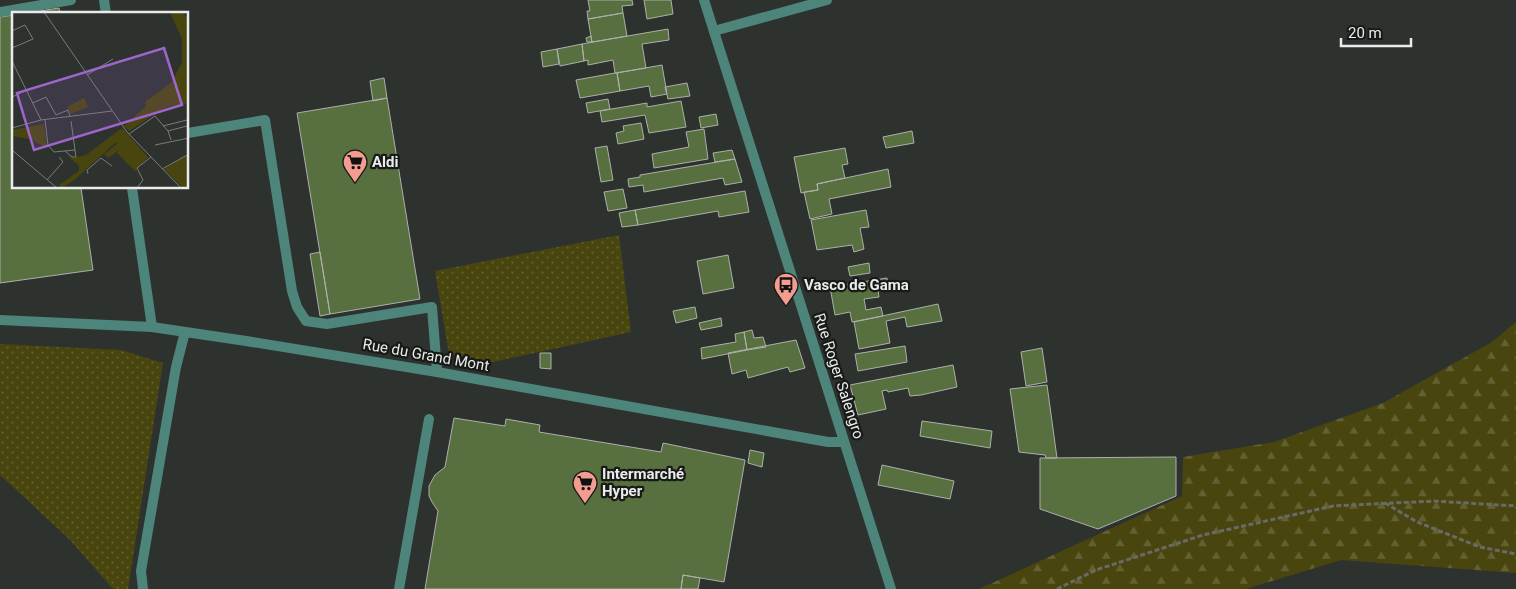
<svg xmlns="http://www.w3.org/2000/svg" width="1516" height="589" font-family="Roboto,sans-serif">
	<defs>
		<pattern id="grass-dots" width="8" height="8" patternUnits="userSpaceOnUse" patternTransform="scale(1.25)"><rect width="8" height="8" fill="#49450f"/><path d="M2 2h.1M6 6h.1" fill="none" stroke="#636032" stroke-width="1.8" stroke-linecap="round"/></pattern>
		<pattern id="forest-firs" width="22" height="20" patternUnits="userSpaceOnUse" patternTransform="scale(1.25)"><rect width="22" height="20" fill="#49450f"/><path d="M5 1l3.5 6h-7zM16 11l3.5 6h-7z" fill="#636032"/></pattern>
	</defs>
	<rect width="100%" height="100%" fill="#2e322f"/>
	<path fill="url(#grass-dots)" d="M619 235 631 332 493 362 449 354 435 271Z
		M0 344 121 350 163 363 128 589H113L69 539 0 475Z"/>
	<path fill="url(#forest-firs)" d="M1516 322V573L1341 560 1246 589H979L1182 496 1183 457 1274 442 1383 403 1492 342Z"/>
	<path fill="#586f3f" stroke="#adb0ab" d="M588 0H632L633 5 622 6 623 13 588 19 587 11H590Z
		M644 0H671L673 14 647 19Z
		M59 8 60 14H20Z
		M623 13 627 36 592 42 588 19Z
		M14 15V188H81L93 270 0 283V17Z
		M668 29 669 40 642 44 646 68 615 73 613 60 588 65V60L584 61 582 44Z
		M591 36 592 42H587L586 38Z
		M582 44 584 61 560 66 557 49Z
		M557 49 559 64 543 67 541 52Z
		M662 65 667 94 651 97 649 86 620 91 617 73Z
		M615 73H617L620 91 580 98 576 80Z
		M384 78 387 98 373 101 370 81Z
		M687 83 690 96 668 99 665 87Z
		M387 98 420 299 330 314 297 113Z
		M608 99 610 109 588 113 586 103Z
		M681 101 686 127 649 133 645 115 602 122 600 111 647 103V107Z
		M716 114 718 125 701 128 699 117Z
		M641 123 644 139 618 144 616 133 624 131 623 126Z
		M704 129 708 159 654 168 652 154 689 147 686 132Z
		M912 131 914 143 886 148 883 137Z
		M607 146 613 180 601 182 595 148Z
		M845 148 848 164 842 165 845 178 817 184 818 190 801 193 794 157Z
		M732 150 735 159 715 162 713 153Z
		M735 159 742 182 725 185 723 178 644 192 643 185 629 187 628 179 640 177V175Z
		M888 169 891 187 829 199 832 214 810 219 804 192 818 190 817 184Z
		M623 189 627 208 608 211 604 192Z
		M745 191 749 212 719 217 718 211 638 225 635 210Z
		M635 210 638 225 622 227 619 213Z
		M866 210 869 227 860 228 864 249 854 252 852 245 817 250 811 220Z
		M320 252 330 314 320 316 310 254Z
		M728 255 734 288 703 294 697 261Z
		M869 263 870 273 850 276 848 267Z
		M887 278 888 288 878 290 879 297 864 299 866 310 881 307 883 316 852 322 850 312 835 315 830 287Z
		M938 304 942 321 907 327 905 317 886 321 890 343 859 349 854 322Z
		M695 307 697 318 676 323 673 311Z
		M721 318 722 326 701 330 699 323Z
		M752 330 754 338 763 337 766 347 747 350 744 332Z
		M744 332 747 350 702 359 701 348 736 342 735 334Z
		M796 340 805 368 790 372 788 367 748 378 746 370 732 374 728 353Z
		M905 346 907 362 858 371 855 354Z
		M1042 348 1047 382 1026 386 1021 352Z
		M540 353H551V369L540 368Z
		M953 365 957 387 921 395 910 396 908 388 888 392 887 390 882 391 886 409 858 415 850 385Z
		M1047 385 1057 458H1046L1045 455 1019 452 1010 389Z
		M454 418 505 426 506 419 540 425 539 432 661 452 663 443 745 460 724 582 683 575 681 589H425L438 511 432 502 429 496V486L435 475 445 467Z
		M922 421 992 431 990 448 920 436Z
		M750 450 764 453 762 467 748 463Z
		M1176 457V496L1098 529 1040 509V458Z
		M882 465 954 481 950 499 878 485Z
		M683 575 700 578 698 589H681Z"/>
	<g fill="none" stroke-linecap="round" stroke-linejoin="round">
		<path stroke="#676b68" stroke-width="3" stroke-dasharray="5 2.5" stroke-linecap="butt" d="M1385 503 1417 522 1480 547 1516 554
			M1057 589 1096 570 1203 535 1333 506 1434 501 1516 506"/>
		<path stroke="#4e857b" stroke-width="10" d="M104 0 106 14
			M0 12 71 0
			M714 31 827 0
			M188 133 265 120 292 291 297 307 306 321 327 324 432 307 437 372
			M132 188 152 327
			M143 589 141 571 176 367 185 332
			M399 589 429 419"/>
		<path stroke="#4e857b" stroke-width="10" d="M704 0 891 589
			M0 320 152 327 246 341 437 372 828 442H844"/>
	</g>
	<defs>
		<symbol id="supermarket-pin" viewBox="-11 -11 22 30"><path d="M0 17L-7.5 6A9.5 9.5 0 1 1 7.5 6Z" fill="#f59c91" stroke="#181a18"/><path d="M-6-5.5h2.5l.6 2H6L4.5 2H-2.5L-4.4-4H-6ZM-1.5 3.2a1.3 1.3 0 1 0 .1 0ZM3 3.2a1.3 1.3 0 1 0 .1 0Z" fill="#111"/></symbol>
		<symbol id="bus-pin" viewBox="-11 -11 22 30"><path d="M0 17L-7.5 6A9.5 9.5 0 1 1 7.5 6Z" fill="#f59c91" stroke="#181a18"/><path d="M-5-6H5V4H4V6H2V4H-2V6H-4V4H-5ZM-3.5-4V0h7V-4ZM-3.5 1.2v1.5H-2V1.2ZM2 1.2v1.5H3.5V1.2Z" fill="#111"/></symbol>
	</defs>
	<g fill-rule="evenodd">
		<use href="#supermarket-pin" x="341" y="148" width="28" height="38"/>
		<use href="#bus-pin" x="772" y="271" width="28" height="38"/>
		<use href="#supermarket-pin" x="571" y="469" width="28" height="38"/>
	</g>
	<g text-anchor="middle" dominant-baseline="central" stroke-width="4.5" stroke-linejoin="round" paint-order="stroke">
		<g font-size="15" font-weight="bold" fill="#e9ecea" stroke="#181a18" text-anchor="start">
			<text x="372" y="162">Aldi</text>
			<text x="804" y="285">Vasco de Gama</text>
			<text x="602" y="474">Intermarché<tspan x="602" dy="17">Hyper</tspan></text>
		</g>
		<g font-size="15" fill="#e9ecea" stroke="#181a18">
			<text transform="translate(426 355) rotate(10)">Rue du Grand Mont</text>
			<text transform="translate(839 376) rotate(72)">Rue Roger Salengro</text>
		</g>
	</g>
	<g transform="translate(12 12)">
		<rect width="176" height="176" fill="#2e322f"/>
		<path d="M72 86 76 95 59 102 55 95ZM32 112 35 136 18 127 0 124V118ZM110 116 136 145 123 159 105 141 107 138 104 130 61 169 50 176 47 173 67 159V154L55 143 60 146 74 143Z" fill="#49450f"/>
		<path d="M158 0H171L176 8V91L152 96 117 119 112 114 134 94 133 90 160 70 170 50V27ZM109 129 107 138 96 146 92 142Z" fill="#49450f"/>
		<path d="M176 142V176H171L152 157Z" fill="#49450f"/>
		<path fill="none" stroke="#797c7a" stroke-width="1" d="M32 0 115 120 169 176M0 19 13 13 21 27 0 36M0 49 29 108M75 63 101 47M0 85 15 78M21 91 34 85 44 103 56 98 58 104M33 108 36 133 42 140 63 138 59 109M151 114 175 108M0 116 29 108 100 99M156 119 175 114M117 122 143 104 156 119 159 128M143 133 177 126M0 138 45 176M53 139 60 145H64L63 138M150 157 177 142M76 162 75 158 89 146 100 154M35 168 51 150 47 145M125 176 131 168 125 156 139 145"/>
		<path fill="#9c66cc" fill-opacity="0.15" stroke="#9c66cc" stroke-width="2.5" d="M152 36 170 93 22 138 5 81Z"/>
		<rect width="176" height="176" fill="none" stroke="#e9ecea" stroke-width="2.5"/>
	</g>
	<path d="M1341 38v8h70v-8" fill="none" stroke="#e9ecea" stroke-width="2.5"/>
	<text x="1348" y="38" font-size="15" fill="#e9ecea" stroke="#181a18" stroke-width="4" paint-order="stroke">20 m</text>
</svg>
